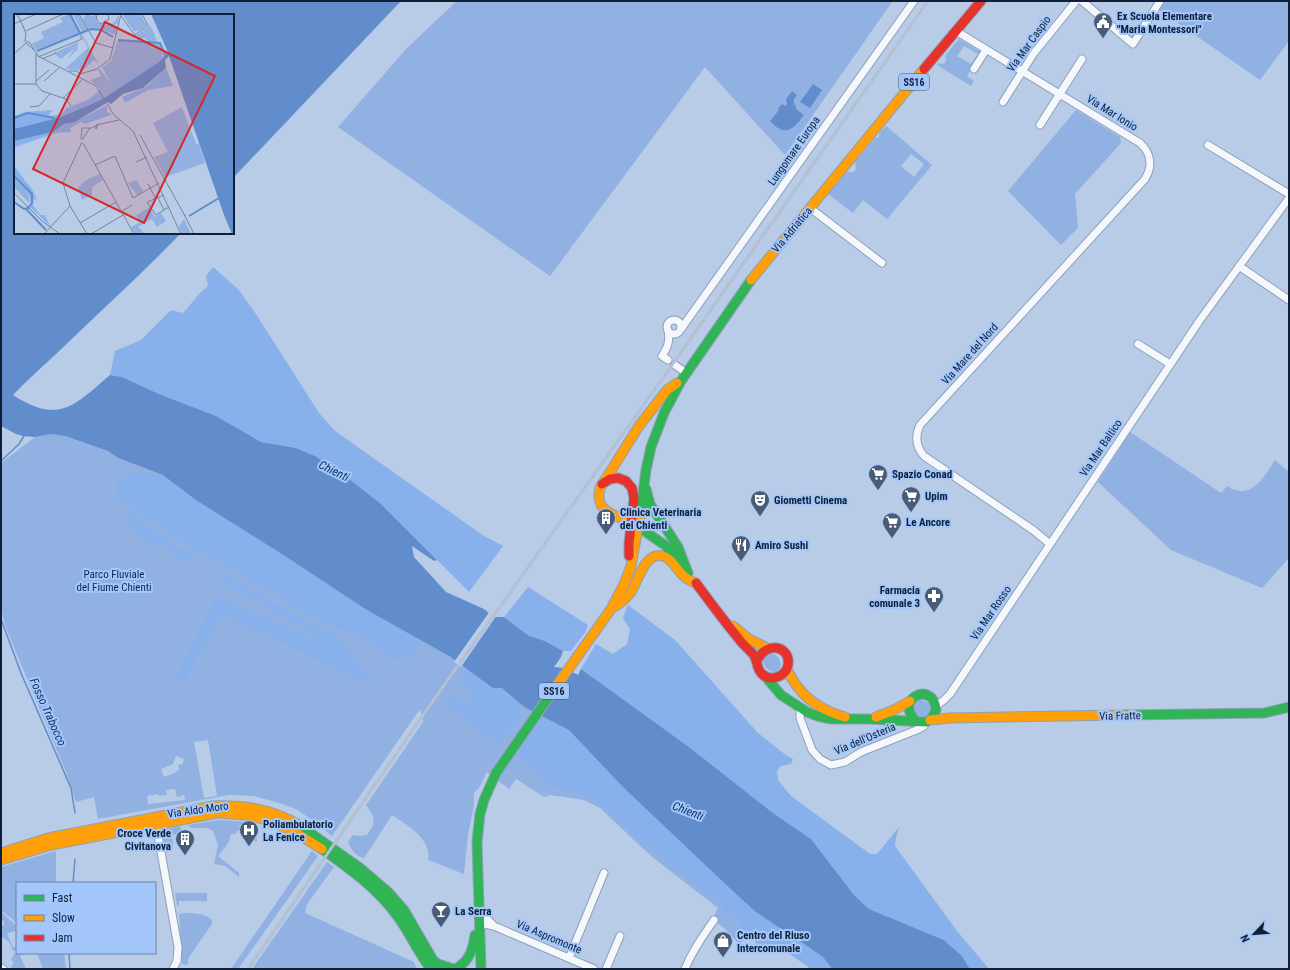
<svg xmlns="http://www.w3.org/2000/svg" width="1290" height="970" font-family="'Roboto Condensed',sans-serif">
	<rect width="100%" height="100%" fill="#b8cbe7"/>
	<path fill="#90b1e2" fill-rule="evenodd" d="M457 1H892V2L785 155 705 67 550 276 338 127 407 48Z
		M1165 1H1289V41L1260 80 1159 10Z
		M959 39 981 52 967 76 974 81 971 86 937 65 939 63 942 64 945 63 946 59 945 56ZM964 46 978 54 971 64 957 56Z
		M1076 110 1120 137 1121 143 1075 194 1078 228 1061 245 1008 191Z
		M886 126 932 165 887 219 863 200 853 213 828 194 847 172H853L856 169 855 162 875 138 879 137V133ZM911 154 924 164 914 177 901 166Z
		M1130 432 1221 493 1227 486C1251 502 1264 477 1275 460L1289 472V558L1262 588 1171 550 1098 482Z
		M51 434 65 436 108 451 118 458 163 475 449 656 475 675 502 688 524 707 569 730 735 893 786 933 770 954 747 936 740 945 724 928 712 919 718 908 651 856 600 808 584 800 550 795 544 797 516 779 509 789 487 772 479 788 474 793V806L468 834 464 874 428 860C432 839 407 825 392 815L364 858C356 857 352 850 348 843L350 839 353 835 360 836 367 835C377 822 375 818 366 805L423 722 420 709 332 836 315 822 296 809 282 804 254 796 229 795 98 819 94 797 76 802 66 772 13 645 5 625 1 608V463L35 437ZM208 740 217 796 204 798 194 742ZM176 756 184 759 182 765 178 764 179 770 175 772V773L164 777 161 769 173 764ZM175 789 177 797 184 795 185 800 148 804 147 796 158 794 159 796 167 795 166 790Z
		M768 653C777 653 782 660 780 668L775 672C767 671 762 665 763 657Z
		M922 700 931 704 933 708 931 714 926 717H917L911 711 912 704 915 702Z
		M219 820 248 822 255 832 257 842 254 840 255 836 250 829H244L237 831 235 834H231L229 842 218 856 239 873V877L225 866 214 864 218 845 213 831 207 828H191L188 825Z
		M180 826 182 833 172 835 173 848 165 849 162 830Z
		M56 851V883H17V923L1 910V867Z
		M312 851 318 856 238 969H231Z
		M327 862 334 867 307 904 305 913 414 962 417 969H252Z
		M175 893H207V902L200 901H179V906H177Z
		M1 912 17 926V931L8 933 7 934 13 947H17V949L13 951 10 943 1 936V927L5 924 1 918Z
		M179 914C188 912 205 913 212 920V924L189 957 188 964 186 965 182 964Z
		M17 953H26L20 956 26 969 11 968 14 962 11 960 14 954Z
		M37 953H64L66 969H43Z"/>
	<path fill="#88b0ea" d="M213 267 238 289 256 314 319 413 335 431 484 536 503 546 469 592 381 504 339 471 315 456 296 448 261 442 216 416 159 394 122 377 110 375 115 351 141 340 171 310 183 313 200 293 208 286 206 276Z
		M134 473 163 475 196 500 282 554 367 610 420 640 412 654 402 661 395 660 369 640 360 635 319 622 307 615 287 601 170 534 116 497 115 485 123 477Z
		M126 511 176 546 196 556 194 561C180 561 171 554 163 543L153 546C140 537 127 528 126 511Z
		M225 573 266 599 315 625 333 633 366 672 378 684 371 683 325 664 222 614 183 684 177 675 217 596 252 613 272 620 314 642 317 640 313 635 222 580 221 576Z
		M528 587 588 625 586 631 571 651H563L545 641 529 636 504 617Z
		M628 605 675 640 758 733 787 756 793 759 791 764 781 766 777 771 778 780 791 796 870 854H877L899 827C898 833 895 839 895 846L957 931 989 969H970L962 956 944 940 869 909 854 895 811 839 773 813 689 747 581 669 596 644 613 654 627 644 630 629 623 618Z
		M466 668 493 688H502L520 704 522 713 500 743 493 740 446 704 445 697 456 698 467 706 471 703 472 693C463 683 463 681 466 668Z
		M543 717 569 730 624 788 735 893 786 933 823 957 832 969H811L777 945 752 939 744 933 738 920 724 911V908L720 903 650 848 598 802 581 794 559 789 551 785 518 754 519 749Z"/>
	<path fill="#618dcd" d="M1 1H401L233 178V15H15V233H181C141 275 97 314 55 355 41 368 26 381 13 395 59 425 75 405 110 375L122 377 159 394 216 416 261 442 296 448 315 456 339 471 381 504 437 560 434 561 412 546 414 557 446 592 484 609 494 617H504L529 636 545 641 563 651 561 657 554 667 564 668 578 675 581 669 689 747 773 813 811 839 854 895 869 909 944 940 962 956 970 969H832L823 957 756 912 735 893 624 788 569 730 524 707 502 688H493L449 656 367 610 282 554 196 500 163 475 118 458 108 451 65 436 51 434 35 437 23 436 16 434 1 426Z
		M813 84 822 90 810 108 800 102Z
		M792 91 797 95 794 99V105H796V109L804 115C794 129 785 138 770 121L779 110 778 109 782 104 786 106 787 105 786 99Z"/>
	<path fill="#b8cbe7" d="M490 611 495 615H497L461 667 454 662Z"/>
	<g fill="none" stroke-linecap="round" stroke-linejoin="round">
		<path stroke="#618dcd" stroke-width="1.5" d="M1 461 19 444 24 436
			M1 619 21 673 71 788 75 813
			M73 883 75 859
			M69 953 70 969"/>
		<defs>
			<path id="street" d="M1082 1 1133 44 1160 1
				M956 31 1140 143C1151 153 1153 166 1145 179L920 425C915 436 916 447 924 456L1033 530 1050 544
				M974 69 986 50
				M1003 102 1034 53 1076 1
				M1040 125 1082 59
				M1208 145 1289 194
				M810 208 882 263
				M1239 266 1289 300
				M667 327a7 7 0 1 1 14 0a7 7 0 1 1-14 0Z
				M681 329 914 1
				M1138 344 1170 364
				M668 360 662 356C668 347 670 341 668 330
				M675 365 686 373
				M936 706 944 700 950 694 1200 320 1289 198
				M800 708V718L812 750 820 759 831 765 845 762 861 752 919 729 924 726V722
				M156 824 178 947 177 961 173 969
				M480 907 486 918 494 926
				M479 928 485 924 494 926 594 969
				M569 958 604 873
				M1 968 3 969
				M606 969 620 936
				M685 969C692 951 703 936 714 920"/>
			<path id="fast" d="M646 489 650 504 678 547 688 573
				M640 517 646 470 651 447 664 413 681 381 751 280
				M643 530 666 546 681 564
				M765 676 781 695 807 712 817 716 831 719H869L926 722 932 718 936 710C934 680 893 698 916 721
				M1125 715 1264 713 1289 707
				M299 825 360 868 388 892 404 910 433 960 438 964 454 969
				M322 849C349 868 378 889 398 917 410 933 418 953 431 969
				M455 969C469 962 473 950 475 935
				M481 969 477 842 480 814 484 800 496 773 555 688"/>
			<path id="slow" d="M751 280 924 69
				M625 520C609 513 595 509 600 488L639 426 667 390 677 383
				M612 608C619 604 626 599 631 592 638 581 645 551 663 556 675 559 678 578 696 583
				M733 626 749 639 767 648
				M787 669C798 694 819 710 845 717
				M555 688 611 609 624 584 631 566 640 517
				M876 717 894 710 910 701
				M930 720 950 718 1125 715
				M1 853 48 838 213 806C244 805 272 809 299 825
				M1 860 51 845 217 813 246 815 267 820 293 831 322 849"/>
			<path id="jam" d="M924 69 981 1
				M602 484 610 479 618 478 626 481 632 488 634 498 629 543V556
				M696 583C710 602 724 621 739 639 743 645 749 649 753 654 758 660 756 669 762 674 770 682 786 677 788 665 791 646 766 640 757 661"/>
		</defs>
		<use href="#street" stroke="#8fa0b7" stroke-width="9"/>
		<use href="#fast" stroke="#8fa0b7" stroke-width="11"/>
		<use href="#slow" stroke="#8fa0b7" stroke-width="11"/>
		<use href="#jam" stroke="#8fa0b7" stroke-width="11"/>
		<use href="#street" stroke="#f4f7fb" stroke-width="7"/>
		<use href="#fast" stroke="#30b455" stroke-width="9"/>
		<use href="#slow" stroke="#ff9f0a" stroke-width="9"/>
		<use href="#jam" stroke="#e5322d" stroke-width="9"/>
		<defs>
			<path id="rail" d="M248 969 430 705 672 365 928 1"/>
		</defs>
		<use href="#rail" stroke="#b8bdc6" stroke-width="3"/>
		<use href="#rail" stroke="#a4c7fb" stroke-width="1.5" stroke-dasharray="4.5" stroke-linecap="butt"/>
	</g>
	<defs>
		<symbol id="civic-pin" viewBox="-11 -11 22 30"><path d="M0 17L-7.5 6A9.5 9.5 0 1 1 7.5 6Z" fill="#4a5b75" stroke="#a4c7fb"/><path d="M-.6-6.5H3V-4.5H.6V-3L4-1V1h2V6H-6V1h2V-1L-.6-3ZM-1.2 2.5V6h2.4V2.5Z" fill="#fff"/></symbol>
		<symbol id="supermarket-pin" viewBox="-11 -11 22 30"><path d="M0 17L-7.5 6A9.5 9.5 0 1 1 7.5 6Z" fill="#4a5b75" stroke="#a4c7fb"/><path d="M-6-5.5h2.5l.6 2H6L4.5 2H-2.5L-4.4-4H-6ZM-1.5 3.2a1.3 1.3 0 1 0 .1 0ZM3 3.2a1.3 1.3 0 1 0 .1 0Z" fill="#fff"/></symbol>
		<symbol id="theatre-pin" viewBox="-11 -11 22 30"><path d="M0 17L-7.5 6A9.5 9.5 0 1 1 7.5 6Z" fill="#4a5b75" stroke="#a4c7fb"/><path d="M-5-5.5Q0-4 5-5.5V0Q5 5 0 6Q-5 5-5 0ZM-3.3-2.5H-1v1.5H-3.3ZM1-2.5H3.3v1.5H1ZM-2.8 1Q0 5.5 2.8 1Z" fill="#fff"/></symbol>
		<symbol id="building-pin" viewBox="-11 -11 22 30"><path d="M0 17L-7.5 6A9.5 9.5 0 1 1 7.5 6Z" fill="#4a5b75" stroke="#a4c7fb"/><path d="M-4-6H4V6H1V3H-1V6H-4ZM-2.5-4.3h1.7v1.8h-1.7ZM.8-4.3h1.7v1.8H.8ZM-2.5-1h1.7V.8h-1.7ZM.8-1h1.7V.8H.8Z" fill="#fff"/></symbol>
		<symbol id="restaurant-pin" viewBox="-11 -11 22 30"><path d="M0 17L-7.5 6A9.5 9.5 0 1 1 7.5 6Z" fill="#4a5b75" stroke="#a4c7fb"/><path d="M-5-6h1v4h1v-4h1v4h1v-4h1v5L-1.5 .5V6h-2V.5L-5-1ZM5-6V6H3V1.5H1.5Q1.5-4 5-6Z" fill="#fff"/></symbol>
		<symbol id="pharmacy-pin" viewBox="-11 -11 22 30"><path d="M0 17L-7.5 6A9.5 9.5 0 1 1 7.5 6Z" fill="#4a5b75" stroke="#a4c7fb"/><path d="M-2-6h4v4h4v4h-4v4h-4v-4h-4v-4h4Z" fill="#fff"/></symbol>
		<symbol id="hospital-pin" viewBox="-11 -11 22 30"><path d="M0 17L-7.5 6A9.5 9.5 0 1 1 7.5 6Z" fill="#4a5b75" stroke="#a4c7fb"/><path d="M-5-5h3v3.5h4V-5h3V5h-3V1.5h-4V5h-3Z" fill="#fff"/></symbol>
		<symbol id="bar-pin" viewBox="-11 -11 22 30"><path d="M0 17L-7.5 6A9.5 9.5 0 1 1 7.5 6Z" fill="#4a5b75" stroke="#a4c7fb"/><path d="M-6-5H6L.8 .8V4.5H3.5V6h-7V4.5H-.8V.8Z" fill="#fff"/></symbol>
		<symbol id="shop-pin" viewBox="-11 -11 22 30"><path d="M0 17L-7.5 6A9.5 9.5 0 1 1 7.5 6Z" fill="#4a5b75" stroke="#a4c7fb"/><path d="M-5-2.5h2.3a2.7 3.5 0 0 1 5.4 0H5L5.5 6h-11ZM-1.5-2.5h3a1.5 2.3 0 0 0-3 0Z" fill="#fff"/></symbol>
	</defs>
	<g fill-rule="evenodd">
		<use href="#civic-pin" x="1092" y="11" width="22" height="30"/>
		<use href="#supermarket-pin" x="867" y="463" width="22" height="30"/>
		<use href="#supermarket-pin" x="900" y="485" width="22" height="30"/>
		<use href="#theatre-pin" x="749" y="489" width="22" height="30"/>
		<use href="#building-pin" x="595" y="507" width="22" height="30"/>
		<use href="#supermarket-pin" x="881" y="511" width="22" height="30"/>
		<use href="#restaurant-pin" x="730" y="534" width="22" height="30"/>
		<use href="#pharmacy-pin" x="923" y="585" width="22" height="30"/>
		<use href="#hospital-pin" x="238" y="819" width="22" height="30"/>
		<use href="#building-pin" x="174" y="828" width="22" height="30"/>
		<use href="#bar-pin" x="430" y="900" width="22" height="30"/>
		<use href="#shop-pin" x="712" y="930" width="22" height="30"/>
	</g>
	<g text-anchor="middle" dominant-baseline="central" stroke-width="4" stroke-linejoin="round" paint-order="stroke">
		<g fill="#a4c7fb" stroke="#3c5172" stroke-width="1">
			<rect x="899" y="74" width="30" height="16" rx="3"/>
			<rect x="539" y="683" width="30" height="16" rx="3"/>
		</g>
		<g font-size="10" font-weight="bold" fill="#0f1f37">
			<text x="914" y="82">SS16</text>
			<text x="554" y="691">SS16</text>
		</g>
		<g font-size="11" font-weight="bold" fill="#0f1f37" stroke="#a4c7fb" text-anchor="start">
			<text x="1117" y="16">Ex Scuola Elementare<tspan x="1117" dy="13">"Maria Montessori"</tspan></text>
			<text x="892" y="474">Spazio Conad</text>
			<text x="925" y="496">Upim</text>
			<text x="774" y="500">Giometti Cinema</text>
			<text x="620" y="512">Clinica Veterinaria<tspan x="620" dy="13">del Chienti</tspan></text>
			<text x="906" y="522">Le Ancore</text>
			<text x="755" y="545">Amiro Sushi</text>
			<text x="920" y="590" text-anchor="end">Farmacia<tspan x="920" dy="13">comunale 3</tspan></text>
			<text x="263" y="824">Poliambulatorio<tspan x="263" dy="13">La Fenice</tspan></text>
			<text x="171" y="833" text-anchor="end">Croce Verde<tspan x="171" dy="13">Civitanova</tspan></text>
			<text x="455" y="911">La Serra</text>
			<text x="737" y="935">Centro del Riuso<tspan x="737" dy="13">Intercomunale</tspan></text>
		</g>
		<g font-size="11" fill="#0f1f37" stroke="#a4c7fb">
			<text transform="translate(1029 44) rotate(-54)">Via Mar Caspio</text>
			<text transform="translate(1112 113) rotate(32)">Via Mar Ionio</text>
			<text transform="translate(794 151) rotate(-55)">Lungomare Europa</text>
			<text transform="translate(792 230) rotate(-50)">Via Adriatica</text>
			<text transform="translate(970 354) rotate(-48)">Via Mare del Nord</text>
			<text transform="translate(1101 448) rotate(-56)">Via Mar Baltico</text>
			<text transform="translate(991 613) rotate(-56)">Via Mar Rosso</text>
			<text transform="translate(1120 716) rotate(-1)">Via Fratte</text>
			<text transform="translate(865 739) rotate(-23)">Via dell'Osteria</text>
			<text transform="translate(198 810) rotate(-8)">Via Aldo Moro</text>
			<text transform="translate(549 937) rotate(23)">Via Aspromonte</text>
		</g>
		<g font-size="11" fill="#072c60" stroke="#a4c7fb">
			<text x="114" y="574">Parco Fluviale<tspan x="114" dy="13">del Fiume Chienti</tspan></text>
		</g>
		<g font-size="12" font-style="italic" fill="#0f3468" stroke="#a4c7fb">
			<text transform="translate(334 471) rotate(26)">Chienti</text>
			<text transform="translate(48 712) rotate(66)">Fosso Trabocco</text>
			<text transform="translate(688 811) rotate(21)">Chienti</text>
		</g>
	</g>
	<g transform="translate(14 14)">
		<rect width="220" height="220" fill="#b8cbe7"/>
		<path d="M57 0 85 51 80 46 69 56 51 55 74 34 66 19 22 36 18 30 30 24 27 18 49 8 46 4ZM59 0H64L74 16 68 18ZM72 0 81 3 79 0H82V8L92 11 100 9 105 0 104 9 100 11 103 13 101 21 90 16 75 15 69 6ZM108 0H126L133 11 124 17H120ZM136 11 140 19 143 29 135 28 130 24 124 26 122 22ZM106 26 146 30 149 44 138 54 87 86 51 100 50 97 53 94 76 85 86 75 76 66 87 62 84 55H86L97 70 88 53 97 47 103 28ZM64 28 63 36 54 44 61 34 47 45 40 39ZM168 93 182 130H185L191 149 151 163 140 143 154 138 139 109ZM86 160 89 166 78 173V181L68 186 64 173 74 165ZM0 166 13 177 16 190 0 173ZM123 166 129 178 123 181 114 169ZM136 193 141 203 147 199 152 207 143 213 138 205 124 213 131 220H121L117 213 126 208 122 201ZM170 205 177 220H168L165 213Z" fill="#90b1e2"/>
		<path d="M113 45 121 54 111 63 138 48 140 51 105 74 104 70 112 64 102 67 119 53ZM152 54 159 72 134 76 111 89 108 83 132 73ZM86 79 90 84 87 86 47 103 0 115V102L11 98 39 96 34 102 44 101ZM93 91V98L98 100 91 103 71 110 67 108 56 114 57 118 42 119 1 133V153L19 177 23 186 20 185 19 191 26 201H31L36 212 16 193 19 186V182L17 189 13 177 0 166V163L2 166 17 178 0 161V127L39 118 50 110 61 108Z" fill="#88b0ea"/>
		<path d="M137 0H220V220H218L210 201 155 42 151 46 152 54 129 74 109 80 97 90 94 88 61 108 50 110 39 118 0 127V115L47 103 87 86 144 49 154 38Z" fill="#618dcd"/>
		<path fill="none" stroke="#618dcd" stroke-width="2" d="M56 0 66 19M104 26 146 29 151 41M23 37 77 15 87 16 99 23M0 104 14 99 41 104M0 162 18 180V189L14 194 10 195 0 188M12 195 32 216M175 202 205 184"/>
		<path fill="none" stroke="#7486a1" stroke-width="1" d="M3 0 10 14M65 0 82 29 99 34M82 0 83 7 87 10 95 5 94 0M107 2 121 21 134 11 128 0M0 10 22 0M9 12 12 20 11 27 16 29 24 42 82 72 100 101 119 117 167 220M12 17 49 0M0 40 12 29 20 36M22 40V70L28 77 52 85 57 92M24 43 68 25 66 21M28 45 42 39M55 57H63L66 61M66 60 83 55 96 45 107 0M22 67 35 56M30 67 45 54M0 70H22M49 84 69 65M16 93 25 92 36 80M84 111 82 115V111L105 106M126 121 171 202M67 125 68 114H76M68 126 75 115 82 112M69 129 120 220M122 148 133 143M81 151 101 142 119 184 145 169M134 170 142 185M0 179 28 207 46 220M150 181 133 188 142 201 150 196M144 184 150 196 155 193M56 192 73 220M107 198 118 191M170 200 180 220M66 209 102 188M30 220 56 192 49 169 68 128M77 220 109 201"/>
		<path fill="#d62828" fill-opacity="0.15" stroke="#d62828" stroke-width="2" d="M91 8 201 62 130 209 19 155Z"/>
		<rect width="220" height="220" fill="none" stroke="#0f1f37" stroke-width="2"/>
	</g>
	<rect width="1290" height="970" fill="none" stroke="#0f1f37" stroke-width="4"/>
	<rect x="16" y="882" width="140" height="72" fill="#a4c7fb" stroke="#6884ad"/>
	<rect x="24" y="895" width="20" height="6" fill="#30b455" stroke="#6884ad"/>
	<text x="52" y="902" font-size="12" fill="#0f1f37">Fast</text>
	<rect x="24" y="915" width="20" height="6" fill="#ff9f0a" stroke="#6884ad"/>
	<text x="52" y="922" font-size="12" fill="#0f1f37">Slow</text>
	<rect x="24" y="935" width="20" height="6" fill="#e5322d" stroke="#6884ad"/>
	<text x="52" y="942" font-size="12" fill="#0f1f37">Jam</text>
	<g transform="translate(1254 934) rotate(244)" stroke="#a4c7fb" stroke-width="3" paint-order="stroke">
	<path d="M0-3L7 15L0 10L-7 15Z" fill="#0f1f37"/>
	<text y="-6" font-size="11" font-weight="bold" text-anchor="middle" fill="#0f1f37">N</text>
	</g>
</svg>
